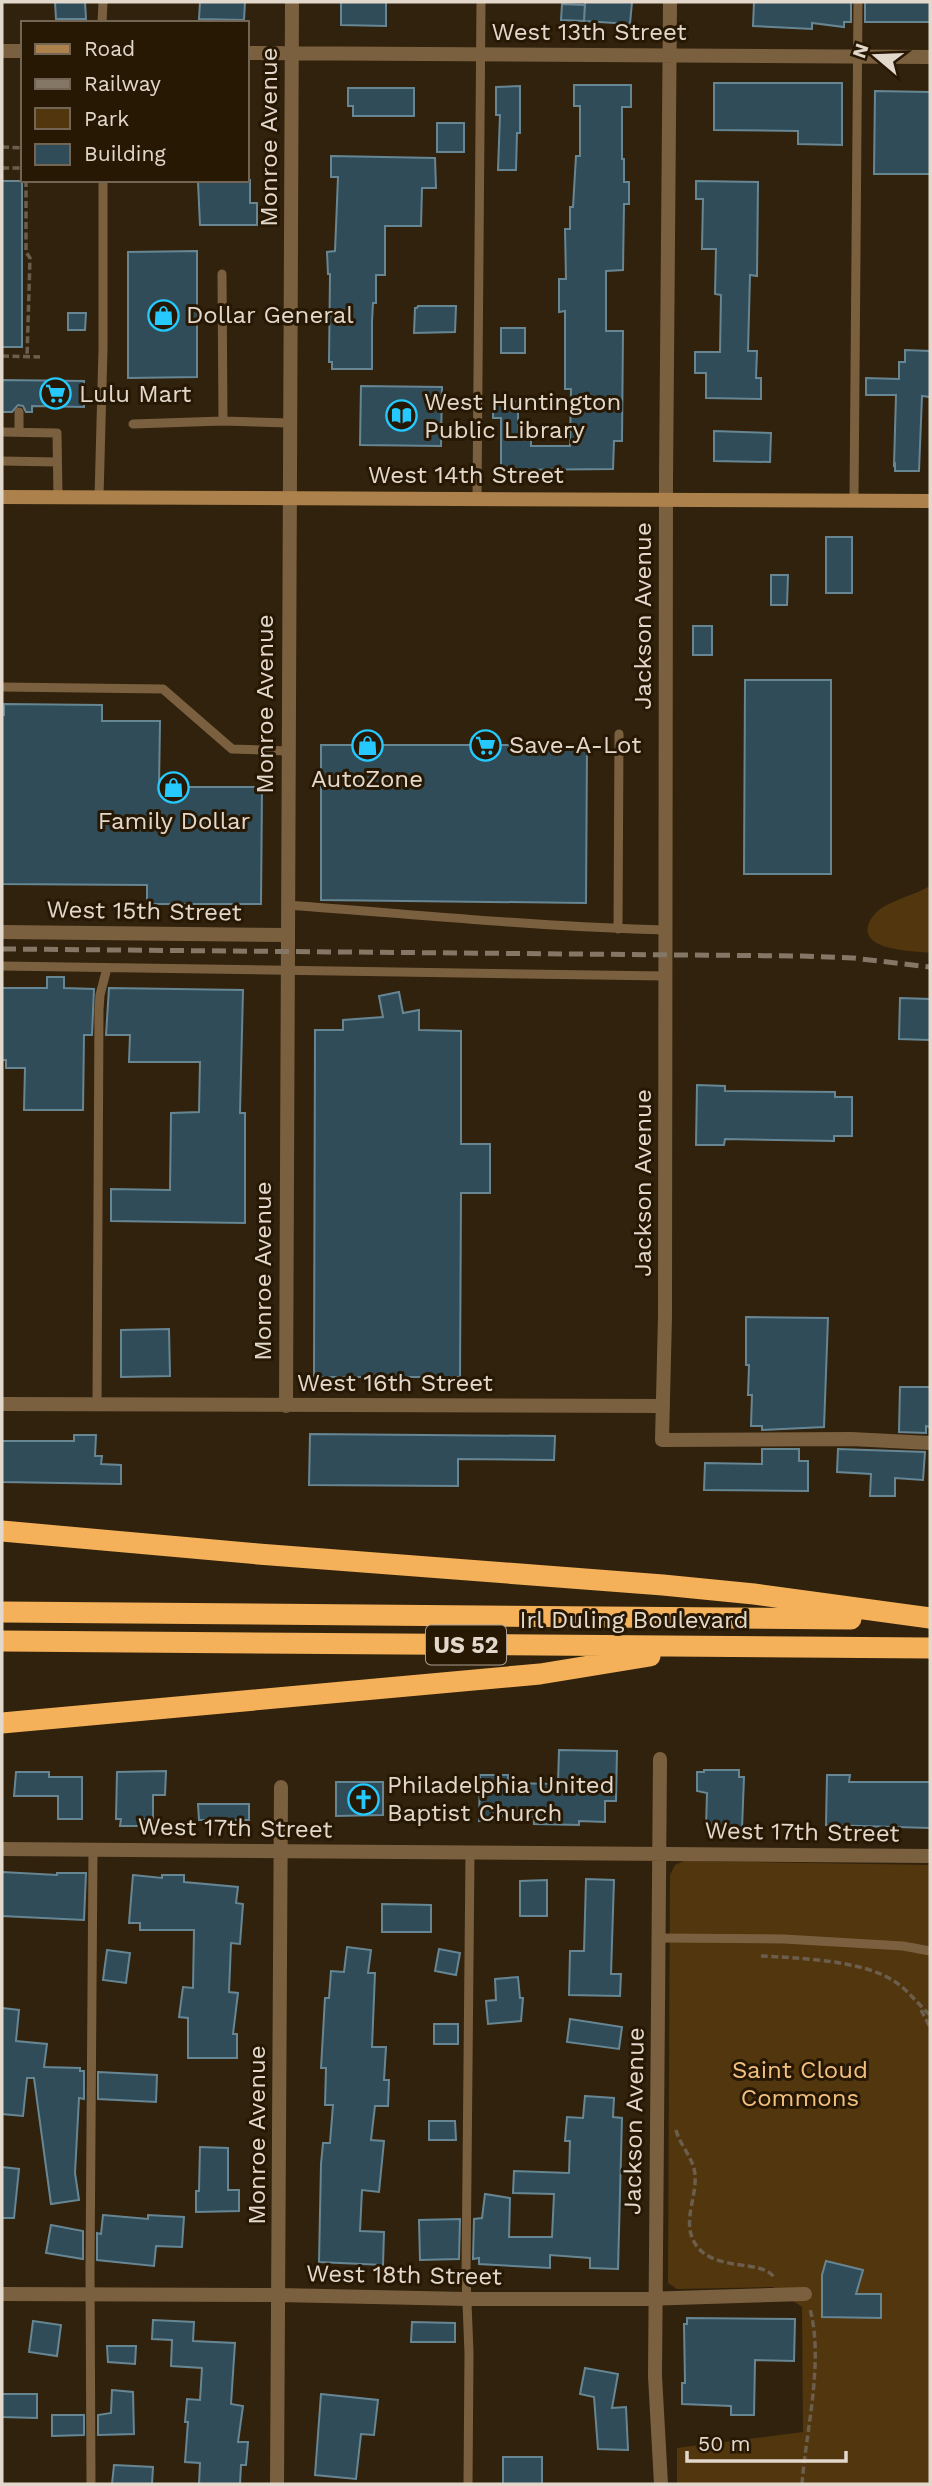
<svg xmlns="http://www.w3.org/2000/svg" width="932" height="2486" font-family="'Work Sans',sans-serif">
	<rect width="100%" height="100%" fill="#31220d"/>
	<path fill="#52360e" d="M930 886V953C914 951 862 951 868 926 870 918 877 910 885 906 899 898 916 894 930 886Z
		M684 1861 930 1865V2484H677V2448L803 2432 802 2307 773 2287 677 2289 668 2283 670 1875 675 1865Z"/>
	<path fill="#2f4c58" stroke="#678694" stroke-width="2" d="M55 2H85L86 19H56Z
		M200 2H245L244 20 199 19Z
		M341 2H386V26L341 25Z
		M585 2H632L630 24 584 21Z
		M754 2H851V22H844V27L812 23V29L753 26Z
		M865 2H930V22H865Z
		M562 4 585 5 584 21 561 20Z
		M714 83H842V145L798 144V131L714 130Z
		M574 85H631V107H622V159H624V182H629V204H624L623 270 606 271V331H623L622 441H614L613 469 501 470V418H493V402L518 401V438H531V446H570L571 389H565V311L559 312V279H566L565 229H570V207H573L576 156H580V106H574Z
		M520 86V133H517L516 170H498L500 115H496V87Z
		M348 88H414V116H353V106H348Z
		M875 91 930 92V174H874Z
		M437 123H464V152H437Z
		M331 156 435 158 436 188H422L421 226H385V275H376V303H373L372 322V369H332V362H329L330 274H328L327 252 335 251 338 177H331Z
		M205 180H250V203H257V225H200L198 182Z
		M2 181H22V347H2Z
		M696 181 758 182 757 276 750 275 748 351H757L756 378H761V399L706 398V373H695V352H720L721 295 715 294 716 249H702L703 199H696Z
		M197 251V377L128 378V252Z
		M418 306H456L455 332 414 333 415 308H417Z
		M68 313H86L85 330H68Z
		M501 328H525V353H501Z
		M905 350 930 351V397L922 396 919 471H895V464L894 465 896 395H866V378L899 379V362H905Z
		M2 380 84 381V407L32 406V412H26L23 406 18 405 12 412H2Z
		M361 386 442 387 441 446 360 445Z
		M714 431 771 433 770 462 714 461Z
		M826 537H852V593H826Z
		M771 575H788L787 605H771Z
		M693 626H712V655H693Z
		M745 680H831V874H744Z
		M4 704 102 705V721H160L159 787H262L261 904H147V885L2 884V715H4Z
		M321 745H587L586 903 321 900Z
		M47 977H64V988L94 989 92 1035H84L83 1110H24L25 1068H6V1060H2V988H47Z
		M109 988 243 990 240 1113H245V1223L111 1221V1189L170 1190 171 1113 199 1112 200 1062H129L130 1035H106Z
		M399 992 403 1013 419 1010V1030L461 1031V1144H490V1193H461L460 1377H314L315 1030H343V1020L383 1017 379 996Z
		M900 998 930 999V1040L899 1039Z
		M697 1085 725 1086V1091L835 1092V1097H852V1136H834V1141L725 1139 724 1145H696Z
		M746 1317 828 1318 824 1427 762 1430V1426H751L752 1395H748L749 1365H746Z
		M169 1329 170 1376 121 1377V1330Z
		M900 1387H930V1427L926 1426V1433L899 1432Z
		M310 1434 555 1436 554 1460 458 1459V1486L309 1485Z
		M74 1435H96L95 1456H102L101 1464 121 1465V1484L2 1482V1441H74Z
		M762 1449H799V1461H808V1491L704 1490 705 1463 762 1464Z
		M838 1449 925 1452 923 1480 895 1478V1496H870L871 1474 837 1472Z
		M559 1750 617 1751 616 1801H605V1822L579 1821V1825L534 1824V1817L501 1816V1821H479L480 1775H508V1783L558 1784Z
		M704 1770H739V1777H744L742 1829 706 1827 707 1793 697 1791V1772H704Z
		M166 1771 165 1795H153V1819H141V1826H120L121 1819H116L117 1772Z
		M16 1772H49V1777H82V1819H58V1796H14Z
		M827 1775H850L849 1782H930V1828L826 1825Z
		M336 1782H383V1815L336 1816Z
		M198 1804H249V1820H199Z
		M2 1872 57 1875V1873H86L84 1920 2 1916Z
		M133 1875 162 1878V1875H184V1882L238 1887 236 1903 243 1904 240 1944 231 1943 229 1992 238 1993 233 2034H237V2058H188V2018L179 2017 183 1987 193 1988 194 1930H140V1923H129Z
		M586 1879 614 1880 611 1974H621L620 1996 569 1995 570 1951H584Z
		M547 1880V1916H520V1881Z
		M382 1904 431 1905V1932H382Z
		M347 1947 371 1950 368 1973H375L372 2047H386L384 2080H389L388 2106H375L371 2140 384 2141 379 2192 362 2190 360 2231 384 2232 383 2265 319 2262 321 2164 323 2143H330L333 2105H325L326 2068H321L325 1998H329L331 1971 344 1972Z
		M439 1949 460 1953 456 1975 435 1971Z
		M107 1950 130 1953 126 1983 103 1980Z
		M518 1977 520 1998H523L521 2021 488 2024 486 2001 496 2000 495 1979Z
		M2 2008 19 2010 16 2041 47 2044 44 2067 80 2068V2071H84V2099L79 2098 75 2173 79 2200 51 2204 34 2078H27L23 2116 2 2114Z
		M570 2019 622 2027 619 2049 567 2042Z
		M434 2024H458V2044H434Z
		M98 2072 157 2075 156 2102 98 2099Z
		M585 2096 614 2098 613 2117 622 2118 618 2269 590 2268V2258L550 2255V2268L479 2264V2258L473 2259 474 2219 482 2218 485 2194 510 2198 509 2237H552L554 2194 513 2193 514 2171 569 2173 570 2141H565L567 2117 583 2118Z
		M429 2121H455L456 2140H429Z
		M200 2147 228 2148V2190H239V2211L196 2212V2191H199Z
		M2 2167 19 2169 14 2218H2Z
		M103 2215 148 2219V2215L184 2217 182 2247 156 2246 154 2266 97 2260V2233L101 2234Z
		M460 2219 459 2259 420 2260 419 2220Z
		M51 2225 83 2231V2259L46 2253Z
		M826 2261 863 2270 856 2294H881V2318L822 2317V2275Z
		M687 2318 795 2319 794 2361 755 2360 754 2415H731V2406L682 2404V2383H685L684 2324H687Z
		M153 2320 194 2322 193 2341 235 2343 231 2404 243 2406 238 2442H248L246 2465H241L240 2484H199L200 2463 185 2462 188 2422H185L187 2399 200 2400 202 2368 171 2366 172 2340 152 2339Z
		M33 2321 61 2325 57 2356 29 2352Z
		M412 2322 455 2323V2342H411Z
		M107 2346H136L135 2364 108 2362Z
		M585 2368 618 2374 612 2408 626 2407 628 2450 598 2449 594 2397 580 2394Z
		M112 2390 133 2392 134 2434 98 2435V2415L111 2413Z
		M2 2394H37V2418L2 2417Z
		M321 2394 378 2400 374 2435 361 2434 356 2479 315 2475Z
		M52 2415H84V2435L52 2436Z
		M503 2457H542V2484H503Z
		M114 2465 153 2467 152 2484H112Z"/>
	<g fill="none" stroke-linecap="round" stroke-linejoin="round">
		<path stroke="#6c5e4c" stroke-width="3.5" stroke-dasharray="7 3.5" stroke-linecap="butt" d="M2 147 23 148
			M2 168H23
			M26 180V252L30 258 27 357
			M2 356 40 357
			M761 1956C798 1958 862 1960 894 1981 908 1990 918 2004 930 2015
			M921 2010 930 2027
			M676 2130C680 2146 694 2158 695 2175 697 2198 681 2223 696 2245 714 2272 761 2259 774 2277
			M802 2484C806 2431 824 2361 810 2309"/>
		<path stroke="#7b603f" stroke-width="9" d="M102 23 103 2
			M222 274 223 421
			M133 424 223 421 290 423
			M2 432 57 433 58 497
			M19 432V412
			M2 461 57 462
			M99 497 103 349V180
			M477 498 481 2
			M854 500 858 2
			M2 687 163 689 232 749 288 751
			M287 905C413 914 539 927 665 930
			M618 929 619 734
			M2 966 665 976
			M97 1405 99 1010 100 995 107 968
			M659 1938 784 1939 903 1946 930 1951
			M91 2484 90 2271 93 1850
			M468 2484 469 2353 466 2278 470 1853"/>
		<path stroke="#7b603f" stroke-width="14" d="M670 2 666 479 665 1316 662 1440 851 1439 930 1443
			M2 51H23
			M247 53 930 57
			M2 932 286 935
			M2 1404 663 1406
			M286 1406 292 2
			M660 1759 655 2376 661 2484
			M2 1849 930 1856
			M2 2294 278 2295 467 2299H643L805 2294
			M277 2484 281 1787"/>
		<path stroke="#ac814b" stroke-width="14" d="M2 497 930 501"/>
		<path stroke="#f4b159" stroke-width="21" d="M2 1531 258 1554 663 1585 754 1594 930 1618
			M2 1612 851 1619
			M2 1641 930 1648
			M2 1723 540 1674 650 1656"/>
		<path stroke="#847766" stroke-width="5" stroke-dasharray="14 7" stroke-linecap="butt" d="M2 949 802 956 853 958 930 967"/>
	</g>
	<defs>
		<symbol id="shop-ring" viewBox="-11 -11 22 22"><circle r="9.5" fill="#271804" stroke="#26c9fe" stroke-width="1.5"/><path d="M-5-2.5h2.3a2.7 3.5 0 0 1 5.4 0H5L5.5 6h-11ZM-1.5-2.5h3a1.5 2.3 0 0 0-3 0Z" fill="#26c9fe"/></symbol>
		<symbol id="supermarket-ring" viewBox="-11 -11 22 22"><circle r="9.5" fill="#271804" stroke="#26c9fe" stroke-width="1.5"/><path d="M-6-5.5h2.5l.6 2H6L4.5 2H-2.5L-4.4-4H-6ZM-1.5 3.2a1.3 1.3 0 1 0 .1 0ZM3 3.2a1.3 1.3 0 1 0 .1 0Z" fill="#26c9fe"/></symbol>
		<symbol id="library-ring" viewBox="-11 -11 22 22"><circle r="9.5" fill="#271804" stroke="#26c9fe" stroke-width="1.5"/><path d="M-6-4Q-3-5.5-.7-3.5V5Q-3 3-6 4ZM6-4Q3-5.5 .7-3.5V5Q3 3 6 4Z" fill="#26c9fe"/></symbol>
		<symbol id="church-ring" viewBox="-11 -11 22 22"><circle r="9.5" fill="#271804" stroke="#26c9fe" stroke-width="1.5"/><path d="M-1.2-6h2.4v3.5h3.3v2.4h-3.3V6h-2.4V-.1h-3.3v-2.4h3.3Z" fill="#26c9fe"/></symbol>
	</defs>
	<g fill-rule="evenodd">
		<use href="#shop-ring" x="146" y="298" width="35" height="35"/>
		<use href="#supermarket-ring" x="38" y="376" width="35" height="35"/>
		<use href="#library-ring" x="384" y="398" width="35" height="35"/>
		<use href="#shop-ring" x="350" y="728" width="35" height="35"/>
		<use href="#supermarket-ring" x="468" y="728" width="35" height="35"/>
		<use href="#shop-ring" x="156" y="770" width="35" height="35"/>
		<use href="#church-ring" x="346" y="1782" width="35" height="35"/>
	</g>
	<g text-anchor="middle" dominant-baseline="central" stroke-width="6" stroke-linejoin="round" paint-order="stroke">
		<rect fill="#271804" stroke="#ab9e90" stroke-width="2" x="426" y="1625.5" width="80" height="39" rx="5"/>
		<g font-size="23" font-weight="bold" fill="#e3d8cc">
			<text x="466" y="1645">US 52</text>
		</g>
		<g font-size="24" fill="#e3d8cc" stroke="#271804">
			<text x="589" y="32">West 13th Street</text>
			<text transform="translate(269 137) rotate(-90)">Monroe Avenue</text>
			<text x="466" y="475">West 14th Street</text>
			<text transform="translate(643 616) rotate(-90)">Jackson Avenue</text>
			<text transform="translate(265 704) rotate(-90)">Monroe Avenue</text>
			<text transform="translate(144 911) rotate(1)">West 15th Street</text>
			<text transform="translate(643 1183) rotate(-90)">Jackson Avenue</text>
			<text transform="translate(263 1271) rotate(-90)">Monroe Avenue</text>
			<text x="395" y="1383">West 16th Street</text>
			<text x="634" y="1620">Irl Duling Boulevard</text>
			<text transform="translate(235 1828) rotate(1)">West 17th Street</text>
			<text transform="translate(802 1832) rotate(1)">West 17th Street</text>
			<text transform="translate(634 2121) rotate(-89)">Jackson Avenue</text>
			<text transform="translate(257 2135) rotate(-90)">Monroe Avenue</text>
			<text transform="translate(404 2275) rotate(1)">West 18th Street</text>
		</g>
		<g font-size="24" fill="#e3d8cc" stroke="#271804" text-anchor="start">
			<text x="186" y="315">Dollar General</text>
			<text x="79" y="394">Lulu Mart</text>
			<text x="424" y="402">West Huntington<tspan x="424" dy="28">Public Library</tspan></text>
			<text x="509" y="745">Save-A-Lot</text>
			<text x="367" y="779" text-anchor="middle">AutoZone</text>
			<text x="174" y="821" text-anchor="middle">Family Dollar</text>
			<text x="387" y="1785">Philadelphia United<tspan x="387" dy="28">Baptist Church</tspan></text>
		</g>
		<g font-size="24" fill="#f4c080" stroke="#271804">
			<text x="800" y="2070">Saint Cloud<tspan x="800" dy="28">Commons</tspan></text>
		</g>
	</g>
	<rect width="932" height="2486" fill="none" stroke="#e3d8cc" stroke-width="7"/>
	<rect x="21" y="21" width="228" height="161" fill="#271804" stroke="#726554" stroke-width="2"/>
	<rect x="35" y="44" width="35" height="10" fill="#ac814b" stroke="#726554" stroke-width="2"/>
	<text x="84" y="56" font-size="21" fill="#e3d8cc">Road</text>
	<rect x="35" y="79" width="35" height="10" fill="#847766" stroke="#726554" stroke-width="2"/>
	<text x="84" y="91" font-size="21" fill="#e3d8cc">Railway</text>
	<rect x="35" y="108" width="35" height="21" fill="#52360e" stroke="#726554" stroke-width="2"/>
	<text x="84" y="126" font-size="21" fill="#e3d8cc">Park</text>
	<rect x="35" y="144" width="35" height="21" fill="#2f4c58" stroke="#726554" stroke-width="2"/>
	<text x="84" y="161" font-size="21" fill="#e3d8cc">Building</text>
	<g transform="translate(876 56) rotate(289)" stroke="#271804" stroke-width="5" paint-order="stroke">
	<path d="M0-5L12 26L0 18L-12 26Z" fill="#e3d8cc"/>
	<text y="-10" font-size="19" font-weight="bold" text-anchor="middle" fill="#e3d8cc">N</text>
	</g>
	<path d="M687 2451v10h159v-10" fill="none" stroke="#e3d8cc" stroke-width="3.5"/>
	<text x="698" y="2451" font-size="21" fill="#e3d8cc" stroke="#271804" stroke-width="5" paint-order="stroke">50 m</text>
</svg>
